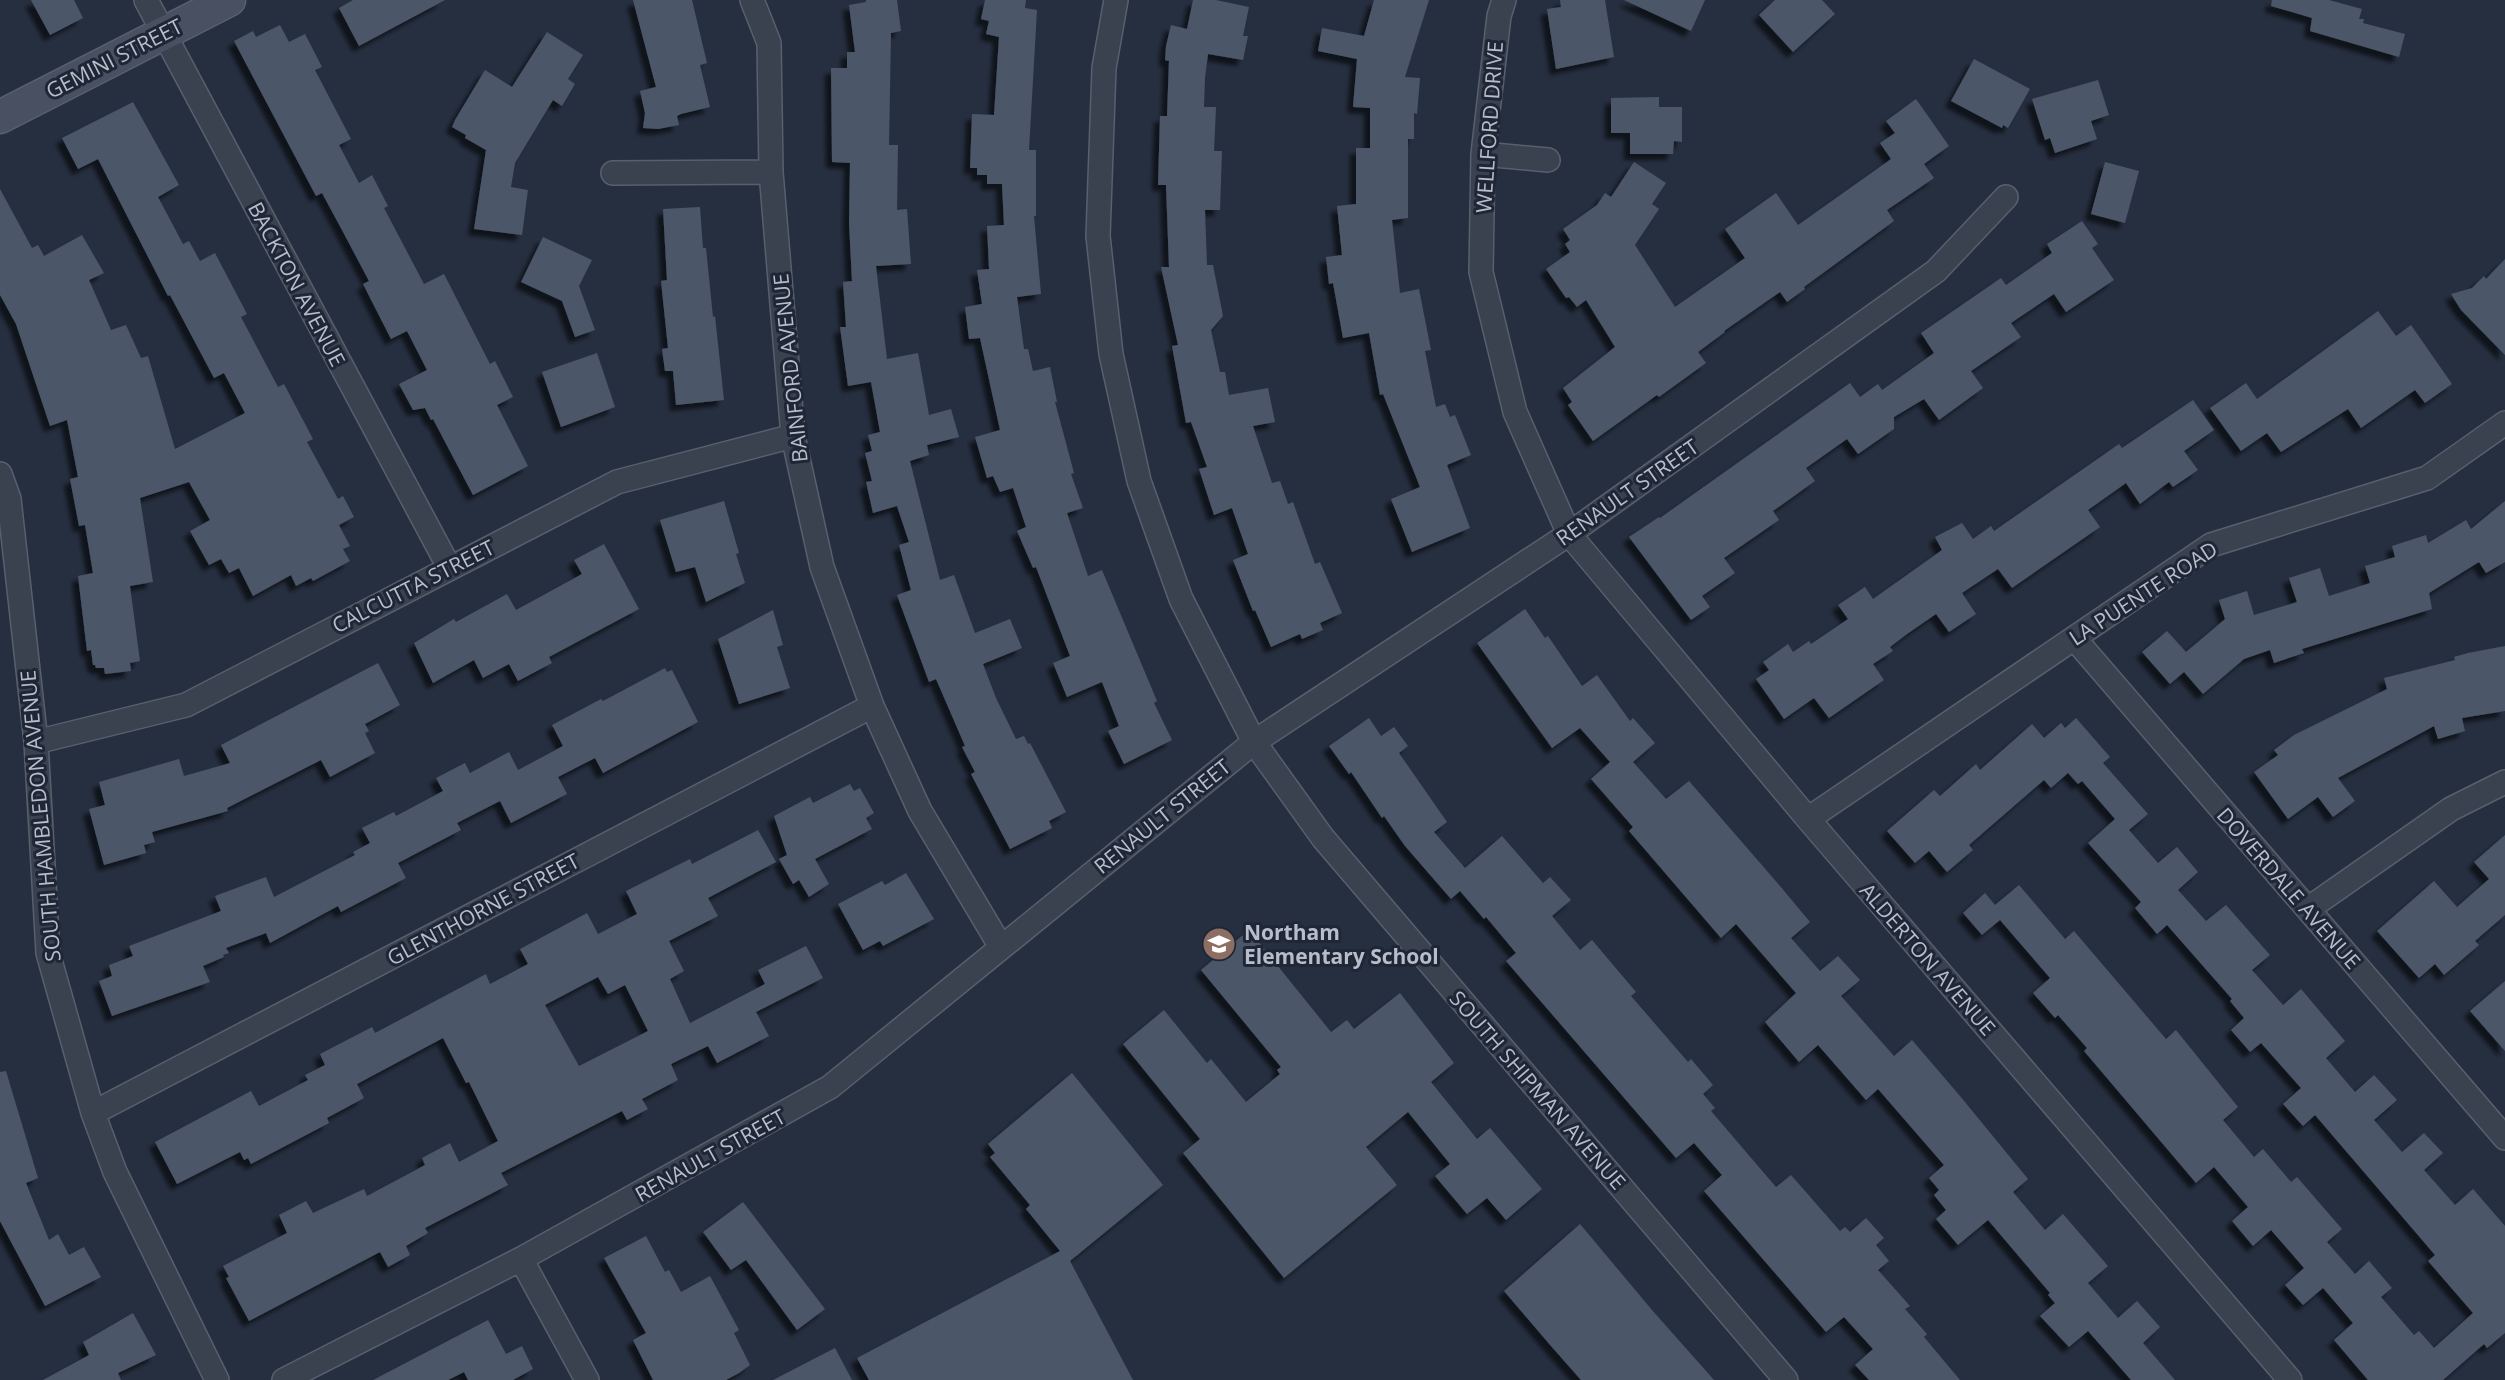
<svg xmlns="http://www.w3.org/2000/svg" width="2505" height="1380" font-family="'Open Sans',sans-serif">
	<defs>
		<filter id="shadow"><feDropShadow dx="-6" dy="6" stdDeviation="2" flood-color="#0009"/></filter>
	</defs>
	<rect width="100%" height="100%" fill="#262f40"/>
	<path fill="#4c5668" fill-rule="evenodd" filter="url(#shadow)" d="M31 0H74L83 18 50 35Z
		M353 0H445L359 46 339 8Z
		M633 0H692L707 63 700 65 710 107 681 114 677 116 679 125 658 129 643 128 645 113 640 91 656 87Z
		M866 0H897L901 31 891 33 889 145H898L897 210 907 209 911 264 876 266 887 359 918 353 929 415 951 409 959 437 927 445 929 455 910 461 940 580 954 575 975 633 1010 619 1022 648 983 664 996 698 1016 739 1024 736 1028 744 1030 743 1066 812 1049 821 1052 828 1010 849 971 774 975 772 962 747 965 746 936 679 929 682 897 595 911 590 899 545 909 542 897 506 873 513 866 482 872 481 865 453 872 451 868 435 880 432 871 382 848 386 840 327H846L843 282 852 281 849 222 850 163 832 162 831 68H847V52H855L849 5 866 2Z
		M985 0H1026L1025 8 1037 10 1029 150H1036V216H1034L1041 294 1017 297 1024 349H1028L1033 371 1050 367 1057 402H1055L1074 473 1071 474 1083 508 1067 513 1088 576 1102 570 1157 701 1154 703 1172 740 1124 764 1108 731 1119 726 1102 682 1067 697 1053 663 1070 656 1036 567 1033 568 1017 531 1026 527 1013 488 1000 492 993 476 987 478 975 437 1000 430 980 338 969 339 965 307 982 304 977 270 989 269 987 226 1004 225 1002 184H987V175H977V168H970L972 114 994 115 999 37 986 34 989 21 981 19Z
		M1193 0H1216L1249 7 1243 36H1248L1243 60 1208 54 1205 78 1204 107H1216L1214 151H1222L1220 210H1205L1207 265H1213L1223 316 1211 330 1220 372H1225L1229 395 1268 388 1275 422 1253 426 1272 483 1280 481 1288 504 1293 502 1315 564 1320 562 1342 613 1320 623 1323 630 1302 639 1300 634 1271 647 1255 610 1253 611 1233 560 1248 554 1232 508 1214 515 1199 469 1207 467 1191 422 1186 423 1172 346 1178 345 1161 267H1169L1166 185H1158L1160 116H1167L1169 61 1165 60 1166 46 1171 25 1187 29Z
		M1374 0H1429L1405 77 1420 78 1417 114 1414 113V139H1408V218L1392 220 1400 293 1419 289 1431 350 1425 351 1436 407 1445 404 1450 417 1455 415 1471 455 1447 465 1470 528 1412 552 1391 499 1420 487 1383 394 1380 395 1369 333 1343 338 1333 283 1329 284 1326 257 1342 255 1337 206 1356 204V148H1370V108L1353 107 1357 59 1318 51 1322 28 1364 36Z
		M1560 0H1605L1614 57 1556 69 1547 9 1561 7Z
		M1624 0H1705L1691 31Z
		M1775 0H1822L1835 14 1793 52 1759 15Z
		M2272 0H2329L2362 9 2359 19H2364L2363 23 2405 34 2399 57 2310 31 2312 18 2271 6Z
		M280 25 289 42 305 34 322 67 315 70 351 139 339 145 359 183 372 175 388 206 384 208 424 284 444 274 490 364 495 361 513 397 497 405 528 466 473 495 433 419 431 420 425 408 413 410 399 384 427 370 407 331 391 339 363 284 369 281 342 230 322 193 316 196 234 41 253 31 256 37Z
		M547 32 583 55 568 79 575 84 562 106 553 100 515 163 511 187 528 190 522 235 474 229 486 150 465 138 466 135 452 127 455 120 485 70 512 87Z
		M1974 59 2030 89 2008 128 2003 125 2002 128 1951 101Z
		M2098 80 2109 115 2091 121 2097 139 2055 153 2050 138 2045 140 2032 99Z
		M1659 97V107H1682V142L1674 141 1673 154H1630V133H1611V98Z
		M1916 99 1949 146 1924 164 1934 178 1887 210 1894 221 1804 287 1805 289 1787 302 1780 292 1724 331 1725 332 1698 352 1706 363 1659 397 1657 395 1593 441 1568 405 1572 402 1563 388 1615 347 1586 300 1577 307 1569 297 1566 298 1546 269 1570 252 1565 244 1570 240 1563 229 1597 205 1605 193 1611 197 1634 162 1666 183 1652 204 1659 209 1635 245 1675 307 1745 258 1725 229 1776 193 1798 225 1891 159 1880 143 1895 133 1886 121Z
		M133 102 179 185 158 197 183 244 189 241 200 261 215 253 247 314 241 317 278 387 284 384 313 439 307 442 338 499 343 496 354 517 339 525 350 546 343 549 350 561 313 581 311 578 296 586 291 575 253 596 239 568 229 573 221 559 209 565 190 531 210 520 189 482 140 498 153 582 130 586 140 661 130 663 131 671 105 674 104 668H96L95 665H93L91 650 87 651 78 576 93 573 85 525 79 526 70 479 78 477 67 420 50 426 16 324 0 295V189L32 248 38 245 44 256 82 235 104 273 89 280 111 330 126 325 141 358 148 356 175 449 245 413 224 373 214 378 170 295 168 296 98 159 78 169 62 138Z
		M2105 162 2139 171 2125 223 2091 214Z
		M700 207 703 248H706L713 317 715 316 724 400 676 405 673 371H665L662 349 668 348 661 281 667 280 663 209Z
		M2082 221 2098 244 2092 248 2114 280 2066 312 2054 294 2011 323 2021 337 1971 371 1983 388 1939 420 1924 399 1894 417V429L1858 454 1847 439 1806 468 1815 481 1773 511 1779 520 1724 558 1735 573 1702 596 1710 607 1691 620 1629 537 1659 517 1660 518 1850 383 1860 397 1878 384 1882 390 1934 353 1921 333 2001 278 2006 285 2052 253 2047 244Z
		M543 237 592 260 579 286 595 330 575 337 562 301 521 282Z
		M2505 259V355L2461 310 2451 294 2472 288 2484 276 2486 279Z
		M2378 311 2396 336 2411 325 2452 384 2425 403 2415 390 2361 428 2348 409 2281 452 2267 433 2241 451 2210 408 2246 383 2257 399Z
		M597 353 615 407 561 427 542 372Z
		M2193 400 2214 430 2184 451 2198 470 2173 487 2169 482 2140 504 2126 483 2088 510 2100 527 2012 588 1998 569 1962 593 1976 614 1949 632 1936 614 1907 634 1890 647 1893 651 1873 664 1884 680 1829 718 1814 698 1784 719 1756 679 1769 670 1763 662 1788 644 1793 652 1809 641 1811 644 1848 619 1838 605 1865 587 1873 599 1942 550 1935 537 1962 523 1973 539 1991 526 1994 531 2119 444 2122 448Z
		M724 501 739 553 736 554 745 583 706 602 695 567 676 572 660 520Z
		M2505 501V562L2486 573 2479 562 2429 593 2432 609 2302 649 2304 653 2274 663 2270 650 2244 659 2203 694 2184 672 2170 684 2142 652 2167 631 2186 652 2225 619 2219 600 2247 591 2254 615 2297 602 2289 578 2320 568 2329 596 2370 583 2365 566 2395 557 2392 546 2426 535 2428 543 2466 520 2471 529Z
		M604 544 639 609 549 657 552 663 518 681 509 664 483 678 474 660 433 683 414 643 454 619 456 622 507 594 516 610 582 574 574 560Z
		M1525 609 1545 638 1548 636 1582 686 1597 675 1630 721 1633 718 1655 743 1633 762 1666 799 1689 781 1780 886 1810 922 1791 938 1820 971 1838 956 1860 980 1841 996 1894 1056 1912 1040 1960 1096 2028 1179 2013 1192 2045 1230 2063 1214 2108 1266 2088 1283 2118 1318 2137 1301 2160 1327 2143 1343 2175 1380H2131L2088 1331 2069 1347 2040 1316 2055 1303 2048 1295 2050 1293 1988 1220 1958 1245 1936 1219 1946 1210 1934 1195 1939 1190 1929 1178 1944 1165 1878 1089 1866 1100 1818 1045 1799 1062 1765 1022 1796 993 1736 924 1721 938 1629 831 1633 827 1591 779 1610 762 1580 728 1552 748 1477 643Z
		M773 610 783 645 777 647 790 688 739 704 718 639Z
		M2505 646V711L2462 718 2465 731 2438 739 2434 726 2338 778 2355 801 2333 817 2318 797 2288 819 2254 772 2278 755 2274 750 2294 735 2387 689 2384 678 2455 660 2454 657 2468 653Z
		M378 663 400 705 365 724 369 731 365 733 375 753 330 777 321 760 227 808 228 811 152 832 155 842 144 845 146 853 104 865 89 809 105 805 99 782 179 759 184 776 230 763 221 745Z
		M665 668 667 672 672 670 698 722 603 773 595 758 558 777 567 794 511 823 500 801 457 823 461 830 398 863 406 878 341 912 338 906 270 943 266 933 226 948 229 953 223 955 224 957 203 966 210 982 112 1016 99 981 112 976 109 965 133 956 129 946 221 911 215 896 266 877 274 897 355 855 353 852 370 843 362 828 394 812 396 816 443 791 436 778 465 763 470 773 509 752 518 770 563 746 552 725 601 699 603 701Z
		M1369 718 1381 736 1394 727 1408 746 1399 753 1447 822 1434 832 1465 868 1502 836 1543 883 1550 877 1571 900 1552 916 1580 950 1592 940 1636 992 1631 996 1688 1062 1691 1059 1713 1085 1703 1094 1715 1108 1711 1111 1776 1187 1791 1175 1840 1231 1845 1227 1850 1232 1866 1218 1884 1238 1876 1245 1889 1261 1878 1270 1910 1306 1905 1309 1927 1334 1924 1337 1960 1380H1869L1855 1365 1873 1349 1844 1317 1826 1332 1704 1191 1722 1175 1694 1143 1676 1158 1506 961 1516 953 1486 917 1484 919 1460 891 1451 899 1405 846 1384 816 1382 818 1351 772 1349 774 1329 746Z
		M2076 718 2110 757 2103 763 2148 814 2129 830 2158 863 2177 847 2198 872 2178 890 2206 921 2226 905 2270 955 2252 970 2283 1005 2301 989 2345 1041 2326 1058 2355 1092 2374 1075 2397 1100 2374 1120 2402 1152 2424 1133 2443 1153 2424 1170 2455 1205 2473 1189 2505 1226V1333L2487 1348 2484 1344 2443 1380H2368L2334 1340 2353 1323 2323 1288 2303 1305 2285 1285 2304 1268 2271 1230 2253 1246 2232 1221 2248 1207 2214 1167 2196 1183 2084 1051 2087 1048 2058 1015 2055 1018 2033 993 2050 978 2000 920 1982 935 1963 913 1985 893 1995 905 2019 885 2065 939 2074 931 2166 1039 2176 1030 2238 1107 2223 1120 2254 1157 2263 1149 2291 1182 2297 1177 2342 1229 2327 1242 2355 1274 2369 1261 2392 1288 2381 1297 2414 1335 2419 1331 2434 1348 2473 1313 2428 1261 2435 1255 2315 1115 2303 1126 2283 1104 2301 1088 2261 1043 2250 1052 2231 1030 2244 1018 2230 1001 2232 999 2167 925 2157 934 2135 908 2141 902 2088 843 2115 819 2082 781 2078 784 2068 773 2051 788 2044 780 1969 845 1973 850 1947 872 1929 851 1915 863 1887 831 1934 790 1940 796 1976 764 1980 770 2032 724 2044 738 2061 723 2065 728Z
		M850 784 854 791 860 788 874 813 866 818 872 829 815 859 829 884 809 897 799 880 793 884 779 859 787 855 774 816 810 797 813 803Z
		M758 830 776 862 708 898 718 916 669 941 684 971 670 979 690 1023 765 984 758 970 806 946 823 978 756 1012 769 1036 717 1063 708 1046 671 1064 678 1080 642 1099 648 1109 627 1120 622 1111 501 1173 508 1185 425 1228 428 1233 406 1246 410 1255 388 1267 380 1252 249 1321 226 1278 229 1277 223 1266 287 1233 279 1215 306 1201 313 1213 364 1189 367 1196 425 1165 422 1158 450 1143 459 1162 498 1141 469 1082 466 1083 443 1038 357 1084 364 1098 327 1118 329 1123 251 1164 248 1158 244 1160 240 1152 177 1184 155 1142 251 1091 259 1106 308 1080 305 1075 325 1065 320 1054 372 1027 375 1033 486 974 490 984 528 964 520 949 587 913 598 934 637 914 626 891 690 859 692 864ZM598 977 608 994 625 985 648 1031 579 1066 545 1005Z
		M2505 835V915L2475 941 2479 945 2444 975 2435 964 2419 978 2377 931 2434 881 2457 907 2489 879 2474 862Z
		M906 873 934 919 883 946 880 941 863 950 838 904 882 881 885 885Z
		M1249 930 1331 1032 1347 1020 1354 1029 1400 993 1454 1063 1431 1082 1477 1139 1490 1128 1542 1189 1506 1220 1487 1198 1467 1214 1435 1176 1450 1164 1408 1112 1366 1147 1397 1185 1284 1278 1183 1153 1200 1139 1123 1044 1164 1010 1207 1063 1211 1059 1246 1102 1280 1074 1277 1070 1281 1067 1201 970Z
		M2505 981V1051L2470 1011Z
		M6 1071 38 1178 26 1183 49 1240 58 1234 69 1255 84 1247 101 1277 45 1306 0 1221V1072Z
		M1072 1073 1163 1185 1070 1261 1133 1380H869L857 1358 1060 1251 1026 1209 1030 1205 990 1157 995 1153 988 1144Z
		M743 1202 825 1309 797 1330 746 1260 731 1270 703 1232Z
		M1580 1224 1652 1310 1714 1380H1581L1551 1346 1504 1291Z
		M646 1236 665 1272 669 1270 681 1292 710 1276 739 1330 734 1333 750 1365 739 1373 726 1380H653L633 1340 646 1333 604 1258Z
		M133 1313 156 1355 118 1373 121 1380H43L89 1355 83 1342Z
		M488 1320 506 1354 522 1346 533 1369 513 1380H468L464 1372 448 1380H373Z
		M835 1348 852 1380H773Z"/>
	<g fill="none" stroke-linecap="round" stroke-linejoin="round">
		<defs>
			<path id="street" d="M146 0 449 567
				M752 0 769 43 771 172 793 436 822 567 872 706 920 811 1001 947
				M1116 0 1104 68 1098 236 1111 354 1139 481 1181 599 1254 742 1323 838 1786 1380
				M1504 0 1499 16 1483 154 1481 272 1515 412 1569 534 1808 819 2290 1380
				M1483 154 1548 160
				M613 173 771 172
				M0 474 9 499 36 742 48 953 93 1113 115 1172 217 1380
				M2074 638 2505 1138
				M36 742 186 705 617 482 793 436
				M1808 819 2211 545 2427 478 2505 423
				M2308 909 2451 809 2505 782
				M93 1113 872 706
				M521 1259 587 1380
				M284 1380 521 1259 830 1087 1254 742 1569 534 1936 271 2006 197"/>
			<path id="secondary" d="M0 117 229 0"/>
		</defs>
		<use href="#street" stroke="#585f6d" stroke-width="26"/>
		<use href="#secondary" stroke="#585f6d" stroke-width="35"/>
		<use href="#street" stroke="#3a4250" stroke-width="23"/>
		<use href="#secondary" stroke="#485062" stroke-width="32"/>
	</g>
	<defs>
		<symbol id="school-disc" viewBox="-11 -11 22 22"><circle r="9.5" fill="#8d6e63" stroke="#1f2635"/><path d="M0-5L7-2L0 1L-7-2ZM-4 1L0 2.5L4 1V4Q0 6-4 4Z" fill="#fff"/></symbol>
	</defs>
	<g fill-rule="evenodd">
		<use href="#school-disc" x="1200" y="925" width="38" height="38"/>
	</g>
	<g text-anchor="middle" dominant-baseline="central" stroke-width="6" stroke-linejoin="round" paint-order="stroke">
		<g font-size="21" fill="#b7bdca" stroke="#1f2635">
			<text transform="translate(114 58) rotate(-27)">GEMINI STREET</text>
			<text transform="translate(1489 127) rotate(-86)">WELLFORD DRIVE</text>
			<text transform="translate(297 284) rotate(62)">BACKTON AVENUE</text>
			<text transform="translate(790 368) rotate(-96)">BAINFORD AVENUE</text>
			<text transform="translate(1627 492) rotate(-35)">RENAULT STREET</text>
			<text transform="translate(413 586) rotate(-27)">CALCUTTA STREET</text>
			<text transform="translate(2143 593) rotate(-33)">LA PUENTE ROAD</text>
			<text transform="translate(40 816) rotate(-95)">SOUTH HAMBLEDON AVENUE</text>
			<text transform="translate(1162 816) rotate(-39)">RENAULT STREET</text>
			<text transform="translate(2289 888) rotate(49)">DOVERDALE AVENUE</text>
			<text transform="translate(483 909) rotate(-28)">GLENTHORNE STREET</text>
			<text transform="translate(1928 959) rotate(49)">ALDERTON AVENUE</text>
			<text transform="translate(1538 1090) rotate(49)">SOUTH SHIPMAN AVENUE</text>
			<text transform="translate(710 1155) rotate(-29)">RENAULT STREET</text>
		</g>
		<g font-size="21" font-weight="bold" fill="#b7bdca" stroke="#1f2635" text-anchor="start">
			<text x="1244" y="932">Northam<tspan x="1244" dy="24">Elementary School</tspan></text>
		</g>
	</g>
</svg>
